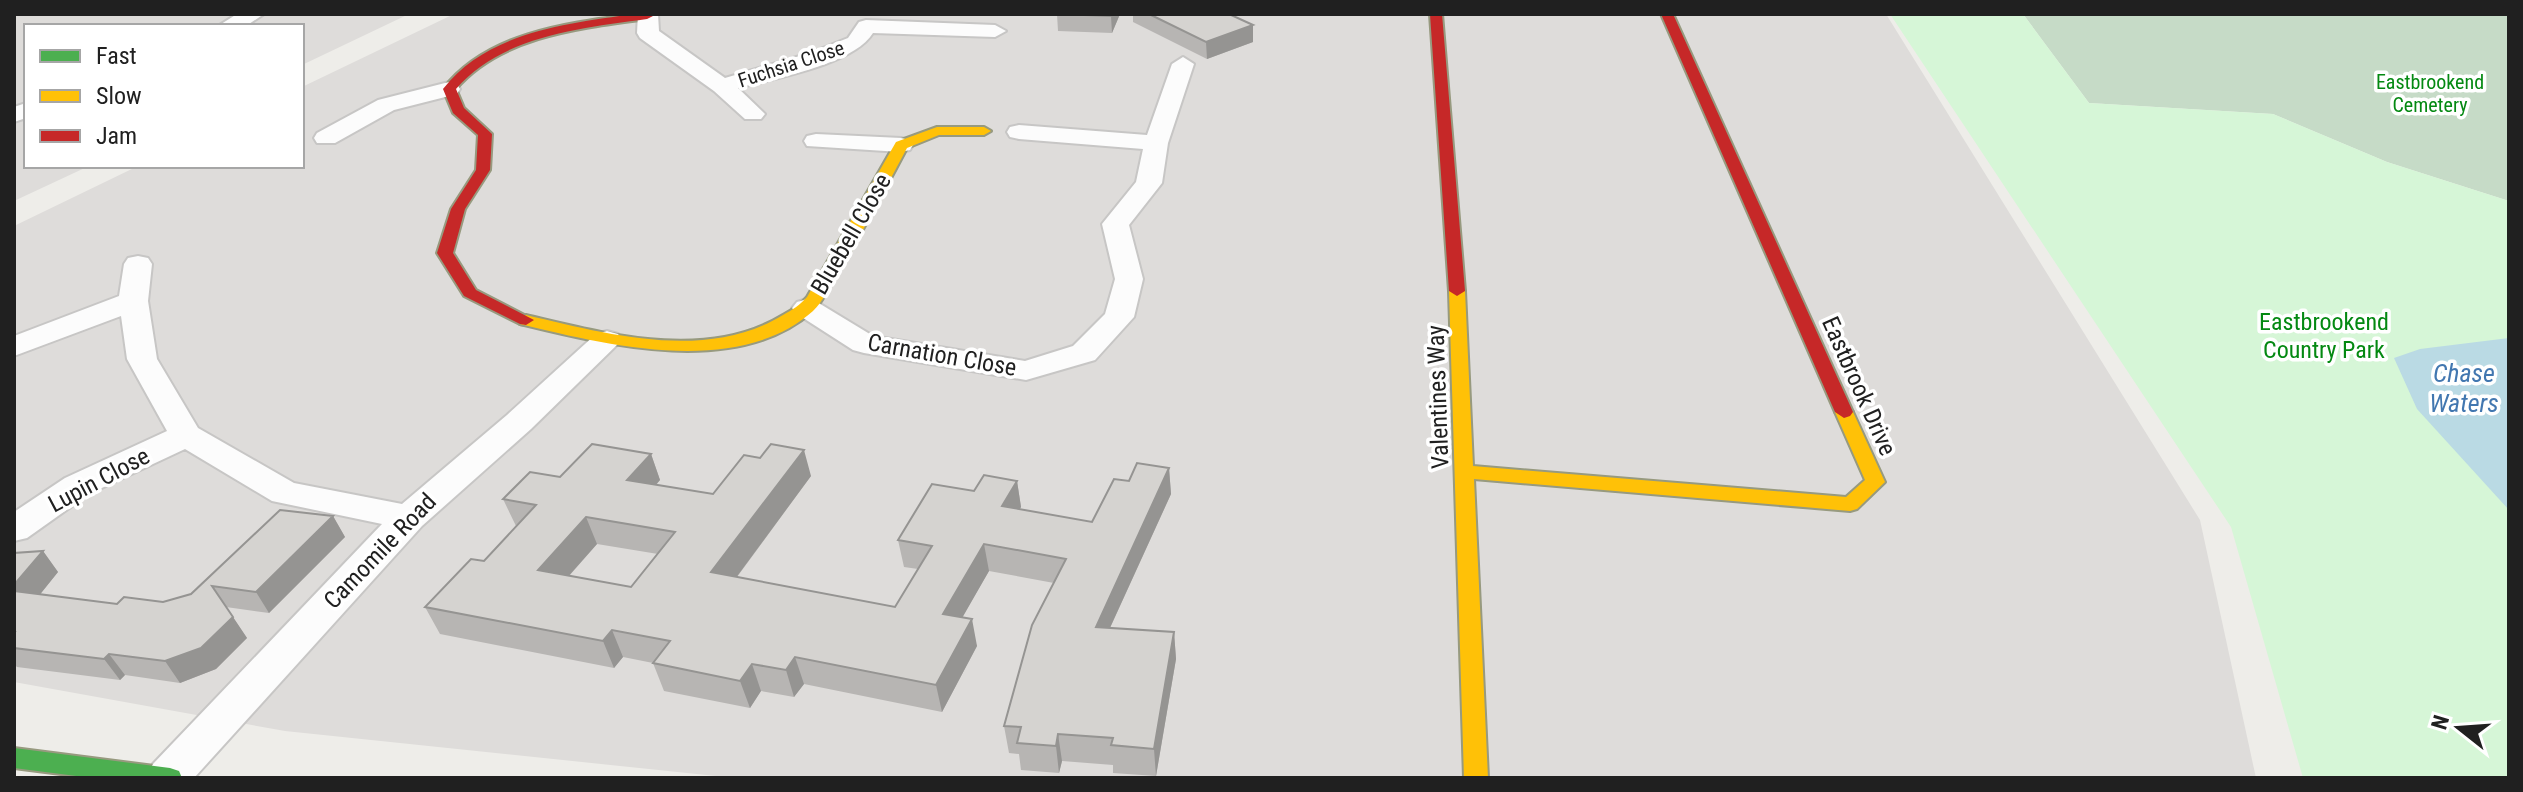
<svg xmlns="http://www.w3.org/2000/svg" width="2523" height="792" font-family="'Roboto Condensed',sans-serif">
	<rect width="100%" height="100%" fill="#eeede9"/>
	<path fill="#dedcda" d="M14 14H409L302 65V26H26V166H89L14 201Z
		M454 14H1886L2200 520 2256 778H735L285 731 14 682V226L138 166H302V87Z"/>
	<path fill="#c6dbc7" d="M2023 14H2509V201L2387 162 2273 114 2089 103Z"/>
	<path fill="#d6f6d7" d="M1890 14H2023L2089 103 2273 114 2387 162 2509 201V778H2303L2231 527Z"/>
	<path fill="#badae4" d="M2509 338V510L2417 409 2394 358 2420 349Z"/>
	<g fill="none" stroke-linecap="round" stroke-linejoin="round">
		<defs>
			<path id="street" d="M237 14H264L246 26H218Z
				M638 14H658L659 31 725 78 810 53 848 38 859 22 866 20 995 25 1006 31 995 37 873 33C853 65 775 78 738 88L765 114 761 119H745L714 91 640 38 637 33Z
				M1183 57 1194 64 1168 143 1162 183 1129 225 1143 279 1134 317 1095 360 1026 380 864 353 853 350 797 314 792 308 797 302 807 299 817 302 873 336 1025 361 1073 346 1105 314 1115 279 1102 224 1136 182 1143 149 1019 139 1010 137 1007 132 1010 127 1019 125 1147 135 1172 64Z
				M449 82 457 84 460 89 457 94 394 110 335 143H317L314 138 317 133 378 100Z
				M26 103V118L14 122V107Z
				M816 134 901 138 910 140 913 145 910 150 901 152 807 146 804 141 807 136Z
				M138 256 148 258 152 264 148 301 157 359 198 428 294 483 402 504 507 415 596 334 607 331 618 334 622 340 531 429 422 526 194 778 146 777 153 764 382 524 272 501 185 449 89 494 27 538 14 541V512L65 478 167 431 127 359 121 316 14 356V336L119 296 124 264 128 258Z"/>
			<path id="fast" d="M14 748 170 768 179 771 182 778H92L14 768Z"/>
			<path id="slow" d="M937 127H984L991 131 984 135H939L907 148C884 191 862 234 836 275 829 287 823 302 813 311 738 378 606 345 520 324L518 320 526 315C607 334 706 362 783 315 792 310 800 305 807 297L896 142Z
				M1457 286 1465 291 1473 466 1846 497 1865 480 1835 412 1844 406 1853 412 1885 482 1857 509 1850 511 1474 479 1488 778H1464L1449 291Z"/>
			<path id="jam" d="M635 14 653 16 647 19C581 28 501 36 456 89L464 108 492 134 490 170 465 209 453 253 476 290 534 320 526 325 520 324 464 296 437 253 451 209 476 170 478 135 453 113 443 89C487 32 568 23 635 14Z
				M1430 14H1442L1465 291 1457 296 1449 291Z
				M1661 14H1673L1853 412 1850 416 1844 418 1835 412Z"/>
		</defs>
		<use href="#street" stroke="#c7c6c5" stroke-width="4"/>
		<use href="#fast" stroke="#979a7f" stroke-width="4"/>
		<use href="#slow" stroke="#979a7f" stroke-width="4"/>
		<use href="#jam" stroke="#979a7f" stroke-width="4"/>
		<use href="#street" fill="#fcfcfc" fill-rule="evenodd"/>
		<use href="#fast" fill="#4caf50" fill-rule="evenodd"/>
		<use href="#slow" fill="#ffc107" fill-rule="evenodd"/>
		<use href="#jam" fill="#c62828" fill-rule="evenodd"/>
	</g>
	<path fill="#b7b5b3" fill-rule="evenodd" d="M1057 14H1120L1112 33 1058 31Z
		M1133 14H1229L1253 42 1207 59 1133 22Z
		M651 454 660 480 656 485 713 494 811 476 737 577 895 607 918 569 904 567 898 540 974 491 1017 481 1021 507 1019 509 1092 522 1129 481 1169 468 1171 494 1110 628 1174 632 1176 659 1156 776 1113 773V765L1062 761 1059 773 1021 770 1019 754 1009 753 1004 726 1054 583 989 571 962 617 977 646 942 712 804 684 794 697 761 691 750 708 664 691 653 663 623 657 614 668 440 634 425 607 484 561 516 526 503 499 560 477ZM597 544 658 554 631 587 569 576Z
		M333 516 345 537 269 613 226 607 247 638 216 669 180 683 125 675 120 680 17 667 14 664V553L43 551 58 572 40 594 117 604 163 602 191 594Z"/>
	<path fill="#959492" d="M1112 14H1120L1112 33 1111 16Z
		M1253 25V42L1207 59 1206 42Z
		M804 450 811 476 721 598 711 572Z
		M651 454 660 480 637 506 627 480Z
		M1169 468 1171 494 1098 654 1096 627Z
		M1017 481 1021 507 1006 533 1002 506Z
		M333 516 345 537 269 613 256 592Z
		M586 517 597 544 550 597 538 570Z
		M984 544 989 571 949 641 943 614Z
		M43 551 58 572 26 612 14 596V585Z
		M233 617 247 638 216 669 180 683 165 661Z
		M972 619 977 646 942 712 936 685Z
		M612 630 623 657 614 668 603 641Z
		M1174 632 1176 659 1156 776 1154 749Z
		M109 654 125 675 120 680 104 659Z
		M795 657 804 684 794 697 786 670Z
		M752 664 761 691 750 708 740 681Z
		M1058 734 1062 761 1059 773 1056 746Z"/>
	<path fill="#d5d3d0" stroke="#959492" stroke-width="2" fill-rule="evenodd" d="M1057 14H1112L1111 16Z
		M1149 14H1229L1253 25 1206 42Z
		M592 444 651 454 627 480 713 494 744 455 760 458 771 444 804 450 711 572 895 607 932 546 898 540 932 484 974 491 984 475 1017 481 1002 506 1092 522 1114 479 1129 481 1137 463 1169 468 1096 627 1174 632 1154 749 1111 745 1113 738 1058 734 1056 746 1017 743 1021 727 1004 726 1032 625 1066 559 984 544 943 614 972 619 936 685 795 657 786 670 752 664 740 681 653 663 670 641 612 630 603 641 425 607 471 559 484 561 536 505 503 499 530 472 560 477ZM586 517 675 532 631 587 538 570Z
		M280 510 333 516 256 592 212 586 233 617 201 648 165 661 109 654 104 659 14 648V634L15 632H14V591L117 604 124 597 163 602 191 594Z
		M43 551 14 585V553Z"/>
	<g text-anchor="middle" dominant-baseline="central" stroke-width="7" stroke-linejoin="round" paint-order="stroke">
		<g font-size="20" fill="#202020" stroke="#fff">
			<text transform="translate(791 64) rotate(-18)">Fuchsia Close</text>
		</g>
		<g font-size="20" fill="#048912" stroke="#fff">
			<text x="2430" y="82">Eastbrookend<tspan x="2430" dy="23">Cemetery</tspan></text>
		</g>
		<g font-size="24" fill="#202020" stroke="#fff">
			<text transform="translate(851 234) rotate(-60)">Bluebell Close</text>
			<text transform="translate(942 355) rotate(10)">Carnation Close</text>
			<text transform="translate(1859 386) rotate(66)">Eastbrook Drive</text>
			<text transform="translate(1438 397) rotate(-92)">Valentines Way</text>
			<text transform="translate(99 480) rotate(-28)">Lupin Close</text>
			<text transform="translate(380 551) rotate(-46)">Camomile Road</text>
		</g>
		<g font-size="24" fill="#048912" stroke="#fff">
			<text x="2324" y="322">Eastbrookend<tspan x="2324" dy="28">Country Park</tspan></text>
		</g>
		<g font-size="26" font-style="italic" fill="#4277b0" stroke="#fff">
			<text x="2464" y="373">Chase<tspan x="2464" dy="30">Waters</tspan></text>
		</g>
	</g>
	<rect width="2523" height="792" fill="none" stroke="#202020" stroke-width="32"/>
	<rect x="24" y="24" width="280" height="144" fill="#ffffff" stroke="#a6a6a6" stroke-width="2"/>
	<rect x="40" y="50" width="40" height="12" fill="#4caf50" stroke="#a6a6a6" stroke-width="2"/>
	<text x="96" y="64" font-size="24" fill="#202020">Fast</text>
	<rect x="40" y="90" width="40" height="12" fill="#ffc107" stroke="#a6a6a6" stroke-width="2"/>
	<text x="96" y="104" font-size="24" fill="#202020">Slow</text>
	<rect x="40" y="130" width="40" height="12" fill="#c62828" stroke="#a6a6a6" stroke-width="2"/>
	<text x="96" y="144" font-size="24" fill="#202020">Jam</text>
	<g transform="translate(2459 728) rotate(287)" stroke="#ffffff" stroke-width="6" paint-order="stroke">
	<path d="M0-6L14 30L0 20L-14 30Z" fill="#202020"/>
	<text y="-12" font-size="22" font-weight="bold" text-anchor="middle" fill="#202020">N</text>
	</g>
</svg>
